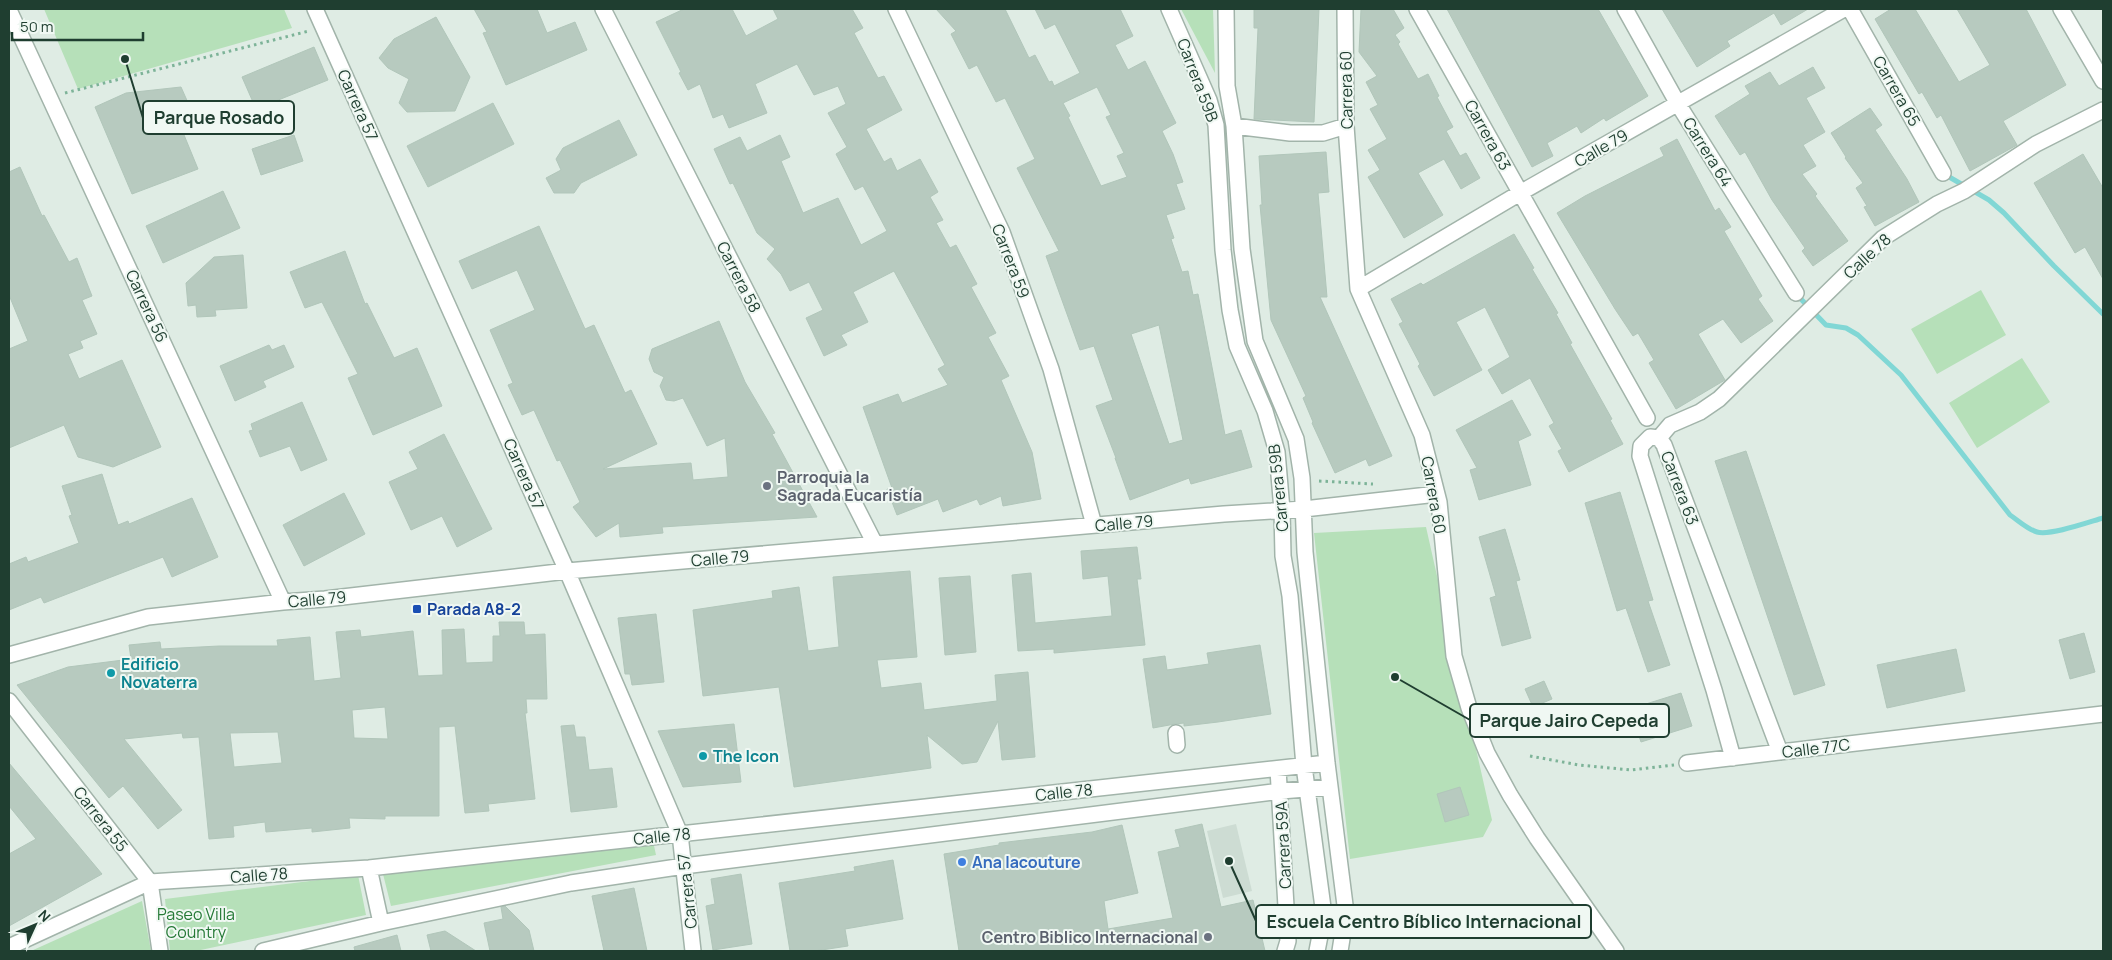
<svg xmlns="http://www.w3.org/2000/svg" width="2112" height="960" font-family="Manrope,sans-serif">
	<rect width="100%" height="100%" fill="#dfece4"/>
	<path fill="#cddcd3" d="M1236 824 1252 891 1223 898 1207 831Z"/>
	<path fill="#b6e0b9" d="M44 9H284L292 28 78 89Z
		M1181 9H1213L1215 73Z
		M1981 290 2006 335 1937 374 1911 329Z
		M2022 358 2050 402 1977 448 1949 403Z
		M1426 527 1492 820 1483 837 1350 859 1314 533Z
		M653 841 656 855 391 906 383 874Z
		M358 875 366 915 196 951H170L165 899Z
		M142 901 151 951H31Z"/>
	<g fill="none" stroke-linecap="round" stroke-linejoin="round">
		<path stroke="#81d7d5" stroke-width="5" d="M1944 174 1989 200 2004 213 2054 266 2103 314
			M1797 295 1826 325 1846 328 1858 335 1901 375 2010 515C2019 521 2027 529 2037 532 2050 536 2089 522 2103 518"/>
	</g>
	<path fill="#b7cabf" stroke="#b1c6ba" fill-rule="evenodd" d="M474 9H537L547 33 575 22 587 50 506 85 483 33 487 32Z
		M684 9H732L746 36 778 19 773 9H852L863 28 854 33 878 78 884 76 902 110 866 129 884 162 891 158 897 171 920 159 938 192 930 197 943 220 936 223 950 248 956 245 977 284 971 287 996 333 988 337 1009 376 1001 380 1032 452 1041 499 1003 506 1001 496 980 505 977 499 943 512 938 499 897 515 887 489 892 488 863 407 898 394 902 403 948 385 938 369 945 365 894 271 853 292 868 322 841 335 847 345 824 356 806 318 823 310 809 282 790 291 781 274 767 259 775 249 757 233 733 183 730 184 714 149 740 137 747 151 780 135 790 157 781 161 803 213 838 198 861 245 887 231 863 186 855 190 836 154 847 147 828 113 846 104 838 86 814 95 797 64 755 84 767 113 729 128 723 114 713 118 700 84 688 90 679 73 681 72 656 22Z
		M936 9H1005L1029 58 1035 55 1049 82 1052 81 1054 86 1080 73 1055 24 1045 29 1035 9H1120L1133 36 1115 45 1128 70 1145 61 1176 123 1162 131 1173 154 1183 182 1176 184 1185 209 1166 215 1174 238 1171 239 1182 272 1188 271 1193 295 1198 294 1225 435 1241 430 1252 467 1191 484 1189 478 1130 500 1115 458H1116L1096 406 1113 400 1094 346 1080 350 1046 256 1059 251 1017 168 1035 159 1005 98 996 102 977 65 969 69 951 34 956 31ZM1097 87 1111 115 1106 117 1124 153 1117 156 1127 177 1101 186 1068 117 1070 116 1063 103ZM1159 325 1183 440 1169 444 1131 334Z
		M1254 9H1319L1314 122 1254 119 1258 28H1254Z
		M1361 9H1393L1404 28 1395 35 1400 42 1398 44 1418 79 1428 74 1439 96 1437 97 1453 127 1446 131 1460 156 1466 153 1480 178 1461 189 1444 159 1418 173 1443 215 1404 238 1368 177 1380 170 1368 150 1387 139 1370 109 1378 105 1366 82 1377 76 1359 52Z
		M1447 9H1598L1648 96 1606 121 1604 118 1581 133 1577 126 1547 143 1553 156 1532 167Z
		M1662 9H1808L1781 25 1774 13 1727 41 1730 46 1697 67Z
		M1891 9H1915L1959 82 1990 65 1957 9H2026L2066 85 2003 121 2017 145 1970 171 1941 115 1937 118 1922 92 1919 94 1875 19Z
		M436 17 470 77 455 111 407 112 399 103 409 79 388 68 379 58 394 39Z
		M314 47 328 80 256 109 242 77Z
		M1813 67 1825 88 1806 98 1825 132 1803 145 1816 166 1802 174 1817 194 1815 196 1848 241 1813 266 1802 251 1805 248 1772 200 1745 152 1740 155 1715 116 1750 94 1745 86 1770 72 1779 86Z
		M181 87 197 123 182 130 198 169 132 194 95 107 126 93Z
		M493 103 514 144 428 187 407 146Z
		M1870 108 1882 125 1875 130 1907 179 1919 202 1875 226 1864 207 1867 206 1856 188 1863 183 1845 158 1846 157 1831 133Z
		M619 120 637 155 581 183 574 193H554L546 178 561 170 556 159 563 148Z
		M294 135 303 161 261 175 252 149Z
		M1677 139 1715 211 1719 208 1731 227 1724 231 1762 296 1758 299 1773 321 1741 343 1723 319 1698 334 1725 380 1676 409 1649 363 1654 360 1638 333 1633 336 1615 309 1557 213 1585 196 1664 156 1660 148Z
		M1326 152 1329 192 1318 193 1327 297H1320L1392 456 1369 466 1366 459 1335 473 1312 423 1313 422 1303 398 1306 396 1271 320 1260 205H1262L1259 156Z
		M2083 154 2103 188V279L2085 247 2075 253 2034 183Z
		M20 167 42 216 44 215 69 262 77 258 92 296 82 300 97 334 80 341 83 348 68 354 79 379 122 360 161 447 113 467 78 457 64 425 9 448V349L28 341 9 295V172Z
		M223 191 240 228 163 263 146 226Z
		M539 226 585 329 594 325 625 393 631 390 657 444 603 469 691 463 693 480 728 477 725 438 707 446 683 398 674 401 666 400 660 386 664 377 654 372 649 359 652 349 719 321 745 382 775 433 772 434 817 517 662 527 663 533 620 537 619 523 596 537 573 507 580 502 560 460 557 461 534 410 522 415 508 385 513 383 490 330 535 310 517 270 472 289 459 261Z
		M1514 234 1534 268 1532 269 1558 313 1556 314 1572 343 1570 344 1612 419 1610 420 1623 444 1569 472 1558 451 1562 449 1549 426 1554 423 1530 378 1502 394 1488 370 1510 357 1485 307 1456 322 1482 370 1434 396 1418 366 1420 364 1399 324 1403 322 1391 299 1421 283 1423 285Z
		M345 251 365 304 367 303 394 358 417 348 442 406 373 435 348 378 358 374 322 302 305 308 290 272Z
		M243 255 247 308 215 310 216 316 197 317 196 305 188 306 186 283 214 257Z
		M269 345 272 350 284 345 294 367 263 381 266 387 235 401 220 366Z
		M1512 400 1531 435 1518 441 1531 485 1479 500 1470 470 1477 468 1456 430Z
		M302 402 327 460 301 471 290 446 260 457 249 431 253 430 251 424Z
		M444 434 492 529 457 547 442 516 411 530 389 482 418 469 409 452Z
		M1746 451 1825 685 1794 695 1715 461Z
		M102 474 118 525 128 521 129 524 192 498 218 557 172 577 163 557 44 603 41 597 9 610V564L26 557 28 562 79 543 69 516 72 515 62 486Z
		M1620 492 1653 600 1648 601 1670 665 1648 672 1626 608 1617 611 1585 503Z
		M344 493 365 534 304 566 283 525Z
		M1505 529 1520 580 1516 581 1531 638 1502 646 1490 598 1496 596 1479 537Z
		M1137 547 1141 579H1137L1145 645 1054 653V649L1018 651 1012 575 1031 573 1035 623 1112 616 1108 576 1083 579 1081 551Z
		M910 571 917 657 877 660 881 688 921 683 924 710 997 701 995 675 1028 672 1035 757 1002 760 998 721 977 762 962 764 927 735 931 768 794 787 779 687 703 696 693 610 773 598 772 591 799 587 808 651 839 647 833 577Z
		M970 576 976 652 945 655 939 578Z
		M656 614 664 682 632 685 630 674H625L618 618Z
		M499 622H524L525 635 545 634 547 699H526L527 713H525L535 799 488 804 489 811 465 813 455 726 439 727V816H385V819L349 818 350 828 312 832V828L266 832 265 822 233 826 234 837 209 839 199 737 183 738 182 733 124 739 182 810 158 829 123 786 109 798 17 685 68 667 131 659 129 645 160 642 161 649 219 646H278L277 640 310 637 314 681 341 678 336 632 360 630 361 637 413 631 418 676 443 675 442 630 464 629 466 663 493 662V636H500ZM385 707 388 739 354 738 352 710ZM278 732 282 763 234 767 230 733Z
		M2084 633 2095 672 2070 679 2059 640Z
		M1260 645 1271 714 1218 722 1184 726V723L1175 724 1153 728 1143 659 1165 656 1167 670 1209 664 1207 653Z
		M1956 649 1965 691 1887 708 1877 665Z
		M1544 681 1552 699 1533 707 1525 689Z
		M1681 693 1692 726 1641 742 1630 709Z
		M734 724 741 782 683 787 658 731Z
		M574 725 576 737H585L589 770 612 768 617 807 571 812 561 726Z
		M9 763 102 874 9 926V854L36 839 9 806Z
		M1460 787 1469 815 1445 822 1437 794Z
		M1202 824 1221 907 1253 900 1265 951H959L944 854 999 845V843L1092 832 1122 825 1138 893 1104 901 1108 929 1173 918 1158 852 1180 847 1175 830Z
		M893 860 903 919 845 929 848 946 815 951H790L779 883 855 871 854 867Z
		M741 874 752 944 713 950 706 906 715 904 711 879Z
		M634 888 647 951H604L592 896Z
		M505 906 529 930 534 951H490L484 923 503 919 501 907Z
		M445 931 476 951H431L427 935Z
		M397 935 401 951H355L354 947Z"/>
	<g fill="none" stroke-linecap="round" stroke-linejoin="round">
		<defs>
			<path id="minor" d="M315 9 567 571 680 834 693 951
				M603 9 875 544
				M896 9 1002 232 1051 369 1094 525
				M1169 9 1209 100 1216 125 1223 250 1230 310 1237 346 1265 411 1277 452 1282 510 1283 556 1290 596 1304 766 1324 915 1317 951
				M1226 9 1227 86 1234 126 1242 249 1255 341 1296 439 1302 478 1305 552 1327 763 1346 913 1340 951
				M1345 9 1346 126 1358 289 1422 435 1439 502 1454 656 1469 708 1487 753 1510 795 1537 838 1616 951
				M1417 9 1647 418
				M1625 9 1678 104 1796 293
				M1850 9 1943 173
				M2061 9 2103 81
				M9 10 283 602
				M1234 126 1290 133H1323L1346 126
				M1358 289 1520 193 1844 9
				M1659 438 1670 425 1700 412 1719 399 1883 238 1937 204 1964 191 2036 144 2103 110
				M9 655 148 617 283 602 325 599 567 571 1224 514 1304 509 1437 494
				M9 701 150 882 160 951
				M1176 733 1177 745
				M1733 758 1714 690 1640 456 1641 446 1650 437 1659 438 1664 445 1780 752
				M1687 763 2103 714
				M1278 769 1288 941 1285 951
				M369 868 381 923
				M9 947 150 882 369 868 1327 763
				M263 951 381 923 571 883 684 866 1281 791 1330 787"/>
		</defs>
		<use href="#minor" stroke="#a2b4aa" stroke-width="18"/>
		<path stroke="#7db398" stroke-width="3" stroke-dasharray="2.5 4" stroke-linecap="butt" d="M65 93 309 31
			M1319 481 1373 484
			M1530 756 1579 765 1631 770 1674 765"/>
		<use href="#minor" stroke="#fff" stroke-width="15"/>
	</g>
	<g fill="#6b7280" stroke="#f0f8f3" stroke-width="2">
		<circle cx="767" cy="486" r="5"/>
		<circle cx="1208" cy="937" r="5"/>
	</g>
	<rect fill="#1a4fb4" stroke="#f0f8f3" stroke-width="2" x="412" y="604" width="10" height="10" rx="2.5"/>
	<g fill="#0f9aa8" stroke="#f0f8f3" stroke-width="2">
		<circle cx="111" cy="673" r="5"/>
		<circle cx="703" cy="756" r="5"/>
	</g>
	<circle fill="#3f7fe0" stroke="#f0f8f3" stroke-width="2" cx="962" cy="862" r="5"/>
	<g text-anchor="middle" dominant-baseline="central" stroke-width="4" stroke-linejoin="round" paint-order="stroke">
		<g font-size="16" fill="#1f3e30" stroke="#f0f8f3">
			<text transform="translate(1198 80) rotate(69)">Carrera 59B</text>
			<text transform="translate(1346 90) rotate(-91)">Carrera 60</text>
			<text transform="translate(1897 91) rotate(60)">Carrera 65</text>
			<text transform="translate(358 105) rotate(66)">Carrera 57</text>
			<text transform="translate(1488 135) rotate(61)">Carrera 63</text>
			<text transform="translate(1601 148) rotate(-30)">Calle 79</text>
			<text transform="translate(1708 152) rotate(58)">Carrera 64</text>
			<text transform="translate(1867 256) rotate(-43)">Calle 78</text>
			<text transform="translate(1011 261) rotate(69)">Carrera 59</text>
			<text transform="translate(739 277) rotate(63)">Carrera 58</text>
			<text transform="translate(147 306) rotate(65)">Carrera 56</text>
			<text transform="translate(524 474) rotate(66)">Carrera 57</text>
			<text transform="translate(1278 488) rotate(-96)">Carrera 59B</text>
			<text transform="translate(1680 488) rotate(69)">Carrera 63</text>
			<text transform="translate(1434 495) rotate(80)">Carrera 60</text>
			<text transform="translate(1124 523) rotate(-5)">Calle 79</text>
			<text transform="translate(720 558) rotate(-5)">Calle 79</text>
			<text transform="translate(317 599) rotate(-5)">Calle 79</text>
			<text transform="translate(1816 748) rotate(-7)">Calle 77C</text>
			<text transform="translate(1064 792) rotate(-6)">Calle 78</text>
			<text transform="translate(101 819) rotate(52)">Carrera 55</text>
			<text transform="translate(662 836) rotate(-6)">Calle 78</text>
			<text transform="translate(1283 845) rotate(-93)">Carrera 59A</text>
			<text transform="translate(259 875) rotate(-4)">Calle 78</text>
			<text transform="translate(687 891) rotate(-96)">Carrera 57</text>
		</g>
		<g font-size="16" font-weight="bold" fill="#5b616d" stroke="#f0f8f3" text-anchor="start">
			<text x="777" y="477">Parroquia la<tspan x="777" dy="18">Sagrada Eucaristía</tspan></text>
			<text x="1198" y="937" text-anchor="end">Centro Biblico Internacional</text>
		</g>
		<g font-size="16" font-weight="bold" fill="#164399" stroke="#f0f8f3" text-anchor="start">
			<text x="427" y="609">Parada A8-2</text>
		</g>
		<g font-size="16" font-weight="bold" fill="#0d838f" stroke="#f0f8f3" text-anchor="start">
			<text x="121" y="664">Edificio<tspan x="121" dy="18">Novaterra</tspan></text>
			<text x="713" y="756">The Icon</text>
		</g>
		<g font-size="16" font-weight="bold" fill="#366cbe" stroke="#f0f8f3" text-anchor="start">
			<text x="972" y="862">Ana lacouture</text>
		</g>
		<g font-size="16" fill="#257936" stroke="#f0f8f3">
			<text x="196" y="914">Paseo Villa<tspan x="196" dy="18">Country</tspan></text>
		</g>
	</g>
	<path fill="none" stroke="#1f3e30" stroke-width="2" d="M125 59L143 118M1395 677L1470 720M1229 861L1256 921"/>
	<g fill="#1f3e30" stroke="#f0f8f3" stroke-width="2">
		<circle cx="125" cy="59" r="5"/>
		<circle cx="1395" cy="677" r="5"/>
		<circle cx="1229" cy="861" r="5"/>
	</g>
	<g fill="#f0f8f3" stroke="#1f3e30" stroke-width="2">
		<rect x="143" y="101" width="151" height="33" rx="5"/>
		<rect x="1470" y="704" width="199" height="33" rx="5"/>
		<rect x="1256" y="905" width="335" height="33" rx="5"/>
	</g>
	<g font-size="18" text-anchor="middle" font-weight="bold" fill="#1f3e30">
		<text x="219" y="124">Parque Rosado</text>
		<text x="1569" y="727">Parque Jairo Cepeda</text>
		<text x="1424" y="928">Escuela Centro Bíblico Internacional</text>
	</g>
	<rect width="2112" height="960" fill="none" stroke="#1f3e30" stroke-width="20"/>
	<g transform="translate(35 925) rotate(46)" stroke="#f0f8f3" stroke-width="4" paint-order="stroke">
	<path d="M0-4L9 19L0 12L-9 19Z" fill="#1f3e30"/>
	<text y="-8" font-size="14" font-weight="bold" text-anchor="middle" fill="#1f3e30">N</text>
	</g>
	<path d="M12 32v8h131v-8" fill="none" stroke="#1f3e30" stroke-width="2.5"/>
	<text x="20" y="32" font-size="15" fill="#1f3e30" stroke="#f0f8f3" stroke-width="4" paint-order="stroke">50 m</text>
</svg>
